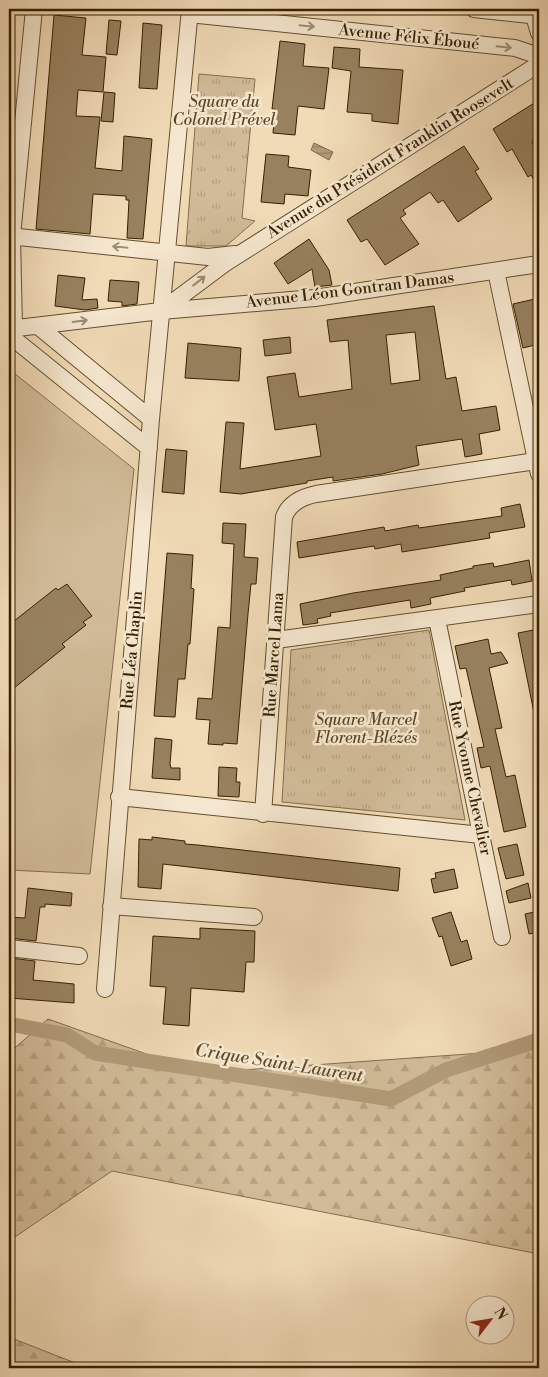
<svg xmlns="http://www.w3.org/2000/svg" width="548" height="1377" font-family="'Libre Bodoni',serif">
	<defs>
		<pattern id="forest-firs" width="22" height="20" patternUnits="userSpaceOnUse" patternTransform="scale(1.25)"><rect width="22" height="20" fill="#d1bb98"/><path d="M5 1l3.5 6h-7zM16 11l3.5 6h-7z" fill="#b4a081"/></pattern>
		<pattern id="park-tufts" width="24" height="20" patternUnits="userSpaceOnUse" patternTransform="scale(1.25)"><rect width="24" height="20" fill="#d1bb98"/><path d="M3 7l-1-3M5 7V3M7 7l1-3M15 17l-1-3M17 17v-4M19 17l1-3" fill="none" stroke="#b4a081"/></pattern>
		<pattern id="water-rules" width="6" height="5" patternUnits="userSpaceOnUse" patternTransform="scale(1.25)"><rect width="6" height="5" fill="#b29b79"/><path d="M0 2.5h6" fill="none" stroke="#927e61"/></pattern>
	</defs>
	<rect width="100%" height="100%" fill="#f1dbb7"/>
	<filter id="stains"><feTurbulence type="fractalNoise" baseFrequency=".004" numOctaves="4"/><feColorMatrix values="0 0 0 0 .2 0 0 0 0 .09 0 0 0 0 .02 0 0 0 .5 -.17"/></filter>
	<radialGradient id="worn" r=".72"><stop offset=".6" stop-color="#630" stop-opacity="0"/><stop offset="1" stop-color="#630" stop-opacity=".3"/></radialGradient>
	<path fill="url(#forest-firs)" stroke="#846e4c" d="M48 1019 200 1073 539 1049V1254L112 1171 9 1241V1053Z
		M9 1337 88 1368H9Z"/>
	<path fill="url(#park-tufts)" stroke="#846e4c" d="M199 74 255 79 242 218 255 221 226 246H186Z
		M429 630 465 820 282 802 291 650Z"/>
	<path fill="#d1bb98" stroke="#846e4c" d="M9 369 134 469 90 874 9 870Z"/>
	<path fill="url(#water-rules)" stroke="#816a49" d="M314 143 333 152 329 160 311 150Z"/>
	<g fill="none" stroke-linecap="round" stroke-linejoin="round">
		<path stroke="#b29b79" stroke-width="15" d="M9 1024 67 1035 95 1053 391 1099 446 1070 539 1040"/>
	</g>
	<path fill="#98815f" stroke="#372000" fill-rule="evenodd" d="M54 15 86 18 82 55 106 57 103 92 78 90 76 116 100 117 95 168 122 171 124 136 152 139 143 239 127 238 129 200H126V196L93 194 90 234 36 229Z
		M109 20 121 21 117 55 106 54Z
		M143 23 162 25 157 89 139 88Z
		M280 41 305 44 303 66 329 68 324 109 298 106 295 135 273 133 275 109H272Z
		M334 47 360 49 359 67 403 70 398 124 372 121V114L347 112 351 71 332 68Z
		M104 92 115 93 113 122 101 121Z
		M539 100V132L535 135 532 143 539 155V188L531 175 528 177 512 149 507 152 493 129Z
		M464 146 479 169 475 171 492 199 458 222 443 200 438 203 430 192 403 210 406 214 400 218 419 244 385 265 367 239 361 242 347 220Z
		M266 154 289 156 288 167 311 170 308 196 285 194 284 204 261 202Z
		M309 239 329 270 332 285 315 287 312 269 288 284 274 263Z
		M58 275 85 278 82 300 97 299 98 308 85 310 55 306Z
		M110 280 139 282 137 304 122 306V302L108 301Z
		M539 298V344L523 348 513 304Z
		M434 306 446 379 456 377 462 411 496 406 500 430 479 434 482 454 465 457 462 439 416 446 419 465 382 474 333 481V477L307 481V483L241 494 220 492 226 422 244 423 240 469 321 456 316 424 275 430 267 377 295 373 299 397 352 389 348 340 330 342 327 320ZM415 332 420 380 391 384 386 335Z
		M290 337 291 353 265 356 263 340Z
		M188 343 241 348 239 381 185 378Z
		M166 449 187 451 184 494 162 492Z
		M520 504 525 527 489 533 490 538 402 552 401 544 375 549 374 546 299 558 297 542 384 527 385 531 418 525 419 528 502 516 501 508Z
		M223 523 246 524 244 557 258 558 256 584H251L248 614 237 744 223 743V745L208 744 210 720 196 719 198 698 212 699 218 627 230 628 234 544 222 543Z
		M167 553 193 555 191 588 194 589 190 644H188L185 679H178L175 717 154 716Z
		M529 560 532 581 512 585 511 580 464 588 465 591 430 598 431 604 411 608 410 600 330 613 331 616 317 619 318 623 303 625 300 604 353 593 441 580 440 575 473 568V566L493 563 494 567Z
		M67 584 92 616 83 622 86 625 62 644 65 647 9 692V625L56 588 58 590Z
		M539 629V713H534L518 633Z
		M488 639 491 654 501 652 508 663 489 668 502 728 495 729 506 777 515 775 526 827 504 832 490 766 481 768 477 748 484 747 466 668 460 669 455 646Z
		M155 738 172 740 170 764 171 768H180V780L152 778Z
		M219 767 237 768 236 782H240L239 797 218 796Z
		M152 837 185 841V844L198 845 400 868 398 891 163 864 161 889 138 887 139 839 152 840Z
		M517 844 524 875 506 879 498 848Z
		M454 869 458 888 434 893 431 879 436 878 435 873Z
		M528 883 531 898 509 903 506 891Z
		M28 888 72 893 71 906 45 904V907H40L36 941 9 938V917L25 918Z
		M539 911V932L529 934 525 914Z
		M451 912 461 942 467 940 472 959 451 966 442 936 439 937 432 918Z
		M200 928 255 931 254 962H246L244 992 191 988 189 1026 163 1024 166 987 150 986 153 936 200 939Z
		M10 958 35 961 33 980 74 984V1003L9 998Z"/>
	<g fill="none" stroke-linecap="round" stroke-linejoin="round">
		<defs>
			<path id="minor" d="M474 9 539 16
				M189 14 515 48 539 56
				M534 16 539 33
				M9 236 208 257 235 254
				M496 271 539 474
				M161 311 224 264 539 64
				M38 326 151 419
				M14 328 12 236 34 9
				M9 329 161 311 315 298 539 264
				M9 335 149 448
				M437 619 502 937
				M276 640 539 604
				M119 797 481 835
				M263 814 284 517C289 503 302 497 316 494L536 461
				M111 906 254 917
				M9 948 79 956
				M105 989 151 419 190 9"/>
		</defs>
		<use href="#minor" stroke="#664f2e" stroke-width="18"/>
		<use href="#minor" stroke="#f6e8d0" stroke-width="16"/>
	</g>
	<defs><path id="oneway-shaft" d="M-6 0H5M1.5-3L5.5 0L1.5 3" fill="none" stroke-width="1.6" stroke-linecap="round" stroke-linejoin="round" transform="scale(1.25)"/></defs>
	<g stroke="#a08e72">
		<use href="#oneway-shaft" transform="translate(307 26) rotate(6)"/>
		<use href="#oneway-shaft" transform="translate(504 47) rotate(6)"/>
		<use href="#oneway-shaft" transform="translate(120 247) rotate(-174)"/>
		<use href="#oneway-shaft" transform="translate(199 281) rotate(-38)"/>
		<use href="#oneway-shaft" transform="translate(80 321) rotate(-7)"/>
	</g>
	<g text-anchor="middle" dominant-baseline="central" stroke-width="5" stroke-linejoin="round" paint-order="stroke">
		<g font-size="16" fill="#372000" stroke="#f6e8d0">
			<text transform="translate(409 37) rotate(6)">Avenue Félix Éboué</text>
			<text transform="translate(390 158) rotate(-32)">Avenue du Président Franklin Roosevelt</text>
			<text transform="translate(350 290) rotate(-7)">Avenue Léon Gontran Damas</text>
			<text transform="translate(132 650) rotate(-85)">Rue Léa Chaplin</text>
			<text transform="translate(274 655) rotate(-86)">Rue Marcel Lama</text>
			<text transform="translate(470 778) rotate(78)">Rue Yvonne Chevalier</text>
		</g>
		<g font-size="16" font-style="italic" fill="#5e4726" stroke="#f6e8d0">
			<text x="224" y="102">Square du<tspan x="224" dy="18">Colonel Prével</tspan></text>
			<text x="366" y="720">Square Marcel<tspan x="366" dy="18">Florent-Blézés</tspan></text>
		</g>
		<g font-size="18" font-style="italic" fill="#624b2a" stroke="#f6e8d0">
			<text transform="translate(279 1063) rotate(9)">Crique Saint-Laurent</text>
		</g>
	</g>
	<rect width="548" height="1377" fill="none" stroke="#f1dbb7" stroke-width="30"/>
	<rect x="10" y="10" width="528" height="1357" fill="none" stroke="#372000" stroke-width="2.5"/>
	<rect x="15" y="15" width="518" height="1347" fill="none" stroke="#372000"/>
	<g transform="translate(490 1320) rotate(59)"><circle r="24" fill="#f6e8d0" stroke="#aa987d"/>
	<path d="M0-4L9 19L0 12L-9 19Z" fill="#8f2418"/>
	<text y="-8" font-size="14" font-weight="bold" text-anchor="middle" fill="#372000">N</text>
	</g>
	<rect width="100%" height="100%" filter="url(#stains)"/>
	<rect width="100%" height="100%" fill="url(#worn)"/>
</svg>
